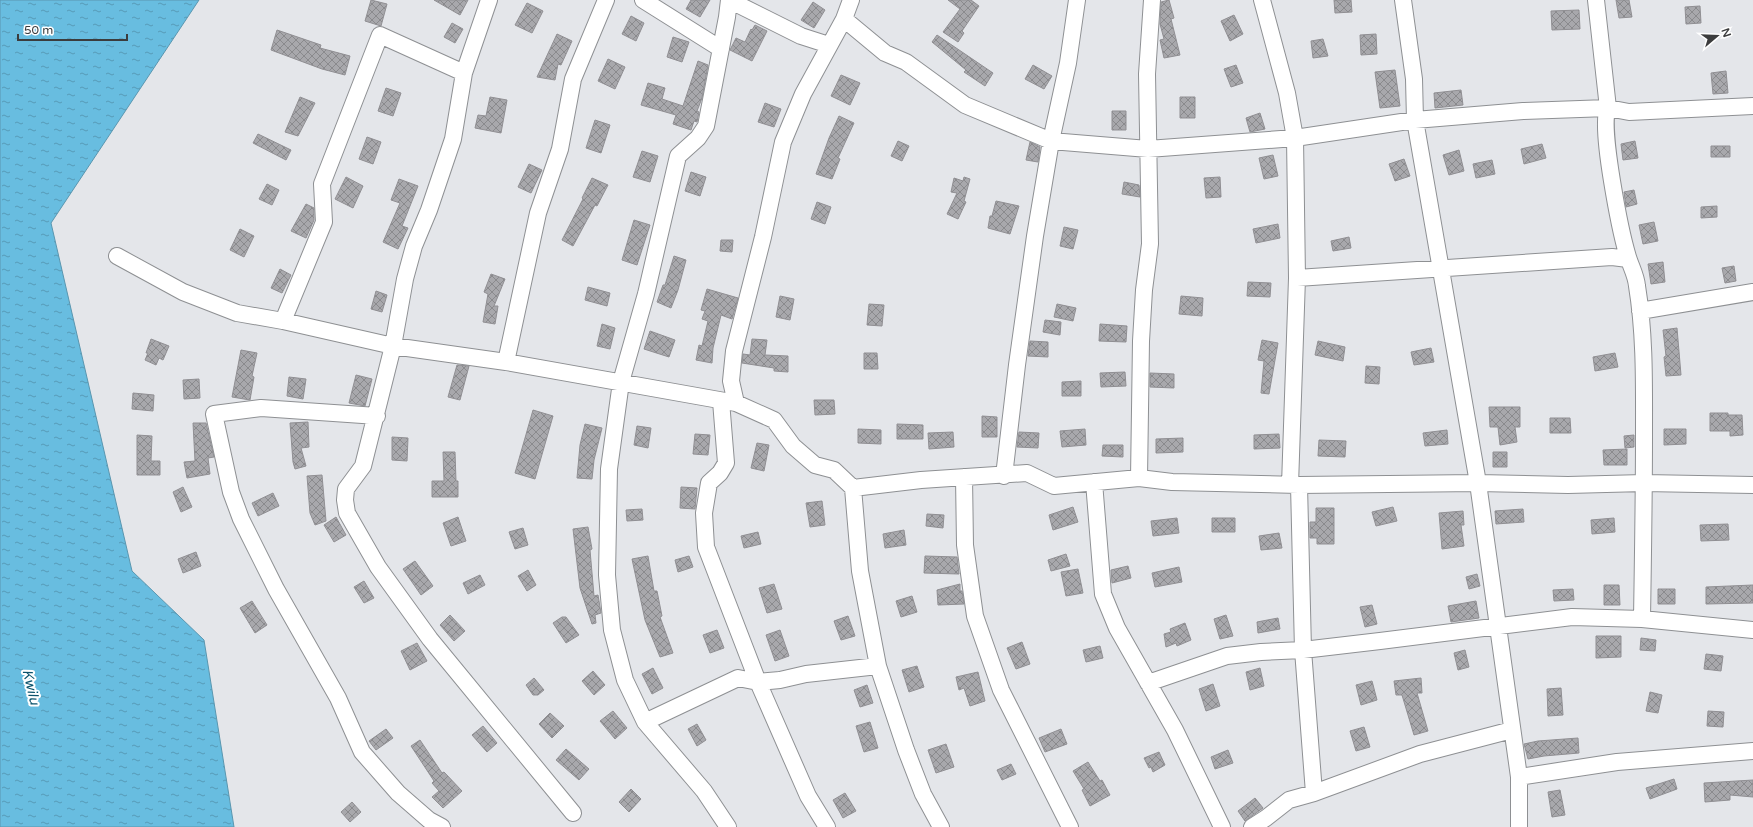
<svg xmlns="http://www.w3.org/2000/svg" width="1753" height="827" font-family="'Varela Round',sans-serif">
	<defs>
		<pattern id="water-ripples" width="26" height="14" patternUnits="userSpaceOnUse"><rect width="26" height="14" fill="#68bde0"/><path d="M2 4q2-2 4 0t4 0M15 11q2-2 4 0t4 0" fill="none" stroke="#579bb7"/></pattern>
		<pattern id="building-cross-hatch" width="8" height="8" patternUnits="userSpaceOnUse"><rect width="8" height="8" fill="#a8a8ac"/><path d="M0 0l8 8M0 8l8-8" fill="none" stroke="#8a8a8d"/></pattern>
	</defs>
	<rect width="100%" height="100%" fill="#e4e6ea"/>
	<path fill="url(#water-ripples)" stroke="#5a96af" d="M0 0H199L51 223 132 571 204 640 234 827H0Z"/>
	<path fill="url(#building-cross-hatch)" stroke="#908f93" d="M371 0 387 4 381 26 365 21Z
		M434 0H468L460 15Z
		M691 0H710L700 17 686 9Z
		M948 0H971L979 6 962 31 964 33 958 42 943 32 960 9Z
		M1169 0 1174 18 1171 19 1180 55 1164 58 1160 40 1164 39 1160 24 1161 2Z
		M1334 0H1351L1352 12 1335 13Z
		M1616 0H1629L1632 17 1619 18Z
		M813 2 825 10 814 28 801 20Z
		M527 3 543 11 532 33 515 25Z
		M1700 6 1701 23 1686 24 1685 7Z
		M1579 10 1580 29 1552 30 1551 11Z
		M1234 15 1243 34 1230 41 1221 21Z
		M631 16 644 23 636 41 622 34Z
		M452 23 463 29 455 43 444 37Z
		M755 25 767 31 752 61 730 50 736 38 745 42 751 29 752 30Z
		M277 30 321 45 320 48 350 56 345 75 322 69 271 50Z
		M557 34 572 41 561 65 558 64 555 80 537 77Z
		M1376 34 1377 54 1361 55 1360 35Z
		M937 35 993 73 985 86 964 72 966 70 932 42Z
		M673 37 689 42 682 62 667 57Z
		M1323 39 1328 56 1313 58 1311 41Z
		M608 59 625 67 615 89 598 81Z
		M698 61 708 65 702 98 697 111 699 112 697 122 694 121 691 130 673 124 676 115 641 105 648 83 665 88 662 99 683 106Z
		M1033 65 1052 76 1044 89 1025 79Z
		M1236 65 1243 83 1231 87 1224 69Z
		M1395 70 1400 106 1380 108 1375 72Z
		M1726 71 1728 93 1713 94 1711 73Z
		M841 75 860 83 850 105 831 96Z
		M386 88 401 93 393 116 378 111Z
		M1461 90 1463 105 1435 108 1434 93Z
		M300 97 315 103 298 136 285 132Z
		M490 97 507 100 501 133 475 128 478 115 486 116Z
		M1180 97H1195V118H1180Z
		M765 103 781 109 774 127 758 122Z
		M1112 111H1126V130H1112Z
		M1260 113 1265 129 1250 132 1246 118Z
		M839 116 854 123 838 158 840 159 832 179 816 174 829 138Z
		M595 120 610 125 601 153 586 148Z
		M258 134 291 150 286 160 253 143Z
		M367 137 381 142 373 164 359 159Z
		M898 141 909 146 902 161 891 156Z
		M1635 141 1638 158 1623 160 1621 144Z
		M1030 142 1040 147 1038 162 1026 160Z
		M1542 144 1546 158 1524 164 1521 149Z
		M1711 146H1730V157H1711Z
		M1459 150 1464 171 1449 175 1443 155Z
		M642 151 658 156 650 182 633 177Z
		M1273 155 1278 176 1264 179 1259 158Z
		M1404 159 1410 176 1395 181 1389 164Z
		M1492 160 1495 174 1476 178 1473 164Z
		M529 164 542 170 531 193 518 187Z
		M691 172 706 177 700 196 685 191Z
		M346 177 363 186 353 208 335 199Z
		M964 177 970 179 964 201 966 202 958 219 947 214 957 193 951 192 954 178 963 181Z
		M1220 177 1221 197 1206 198 1204 178Z
		M592 178 608 185 597 206 595 205 573 246 562 240 583 199 582 198Z
		M399 179 418 186 402 226 408 228 398 249 383 242 400 203 391 200Z
		M1124 182 1139 185 1140 197 1122 194Z
		M267 184 279 190 272 205 259 199Z
		M1634 190 1637 204 1626 207 1624 192Z
		M996 201 1019 206 1010 234 988 228 990 216H992Z
		M817 202 831 207 825 224 811 219Z
		M306 204 314 208V220L306 238 291 231Z
		M1717 206V217L1701 218V207Z
		M634 220 650 225 637 265 622 260Z
		M1654 222 1658 241 1643 244 1639 225Z
		M1278 224 1280 238 1256 243 1253 229Z
		M1064 227 1078 230 1073 249 1060 246Z
		M240 229 254 236 244 257 230 250Z
		M1349 237 1351 248 1333 251 1331 241Z
		M721 240H733L732 252 720 251Z
		M674 256 686 260 678 290 671 308 657 302 663 285H665Z
		M1663 262 1665 282 1651 284 1648 264Z
		M1734 266 1736 281 1725 283 1722 268Z
		M280 269 291 275 282 293 271 288Z
		M491 274 505 279 494 306H498L495 324 483 322 488 294 484 292Z
		M1248 282 1271 283 1270 297 1247 296Z
		M588 287 610 293 607 306 585 300Z
		M707 289 738 298 732 319 721 315 713 348 712 363 696 360 699 345 702 346 708 321 702 319 705 311 701 310Z
		M376 291 387 295 382 312 371 309Z
		M780 296 794 299 790 320 776 317Z
		M1181 296 1203 298 1202 316 1179 314Z
		M869 304 884 305 882 326 867 325Z
		M1057 304 1076 308 1073 321 1054 317Z
		M1045 320 1061 322 1060 335 1043 332Z
		M602 324 615 328 610 349 597 346Z
		M1100 324 1127 326 1126 342 1099 341Z
		M1677 328 1681 375 1666 376 1664 357 1666 356 1663 330Z
		M650 331 675 340 669 357 644 349Z
		M151 339 169 346 163 360 159 358 156 365 145 360 148 353H146Z
		M752 339 767 340 765 355 788 356V372L774 371V368L742 363 743 354 750 355Z
		M1262 340 1278 343 1269 394 1261 393 1264 361 1258 360Z
		M1030 341 1048 342V357L1028 356Z
		M1318 341 1345 347 1343 361 1315 355Z
		M1431 348 1434 362 1414 365 1411 352Z
		M241 350 257 353 252 376 254 377 250 400 232 397Z
		M864 353H877L878 369H864Z
		M1615 353 1618 367 1595 371 1593 357Z
		M457 365 469 366 460 400 448 397Z
		M1366 366 1380 367 1379 384 1365 383Z
		M1125 372 1126 386 1101 387 1100 373Z
		M1150 373 1174 374V388L1150 387Z
		M356 375 372 379 365 406 349 403Z
		M289 377 306 379 303 399 287 396Z
		M199 379 200 398 184 399 183 380Z
		M1081 381V396H1062V382Z
		M133 393 154 395 153 411 132 409Z
		M814 400H834L835 414 815 415Z
		M1489 407H1520V427H1515L1517 442 1500 445 1498 427H1490Z
		M533 410 553 416 535 479 515 473Z
		M1710 413H1728V415H1742L1743 435 1730 436V431H1710Z
		M982 416 997 417V437H982Z
		M1550 418H1570L1571 433H1550Z
		M308 422 309 447 301 448 306 466 295 469 293 462 290 423Z
		M193 423H206L214 457 208 458 210 474 187 478 184 462 195 461Z
		M585 424 602 428 594 460 592 479 577 478 580 445Z
		M897 424 923 425V439H897Z
		M637 426 651 428 648 448 634 445Z
		M858 429 881 430V444L858 443Z
		M1085 429 1086 445 1062 447 1060 431Z
		M1664 429H1686V444L1664 445Z
		M1447 430 1448 444 1425 446 1423 433Z
		M953 432 954 447 929 449 928 433Z
		M1019 432 1039 433 1038 448 1017 447Z
		M695 434 710 435 708 455 693 454Z
		M1279 434 1280 448 1254 449V435Z
		M137 435 152 436 151 461H160V475H137Z
		M1634 435V447L1625 448 1624 436Z
		M392 437 408 438 407 461 392 460Z
		M1183 438V452L1156 453V439Z
		M1319 440 1346 441 1345 457 1318 456Z
		M757 443 769 445 764 471 751 468Z
		M1103 445H1123V457L1102 456Z
		M1627 449V465H1604L1603 450Z
		M443 452H455L456 481H458V497H432V481H444Z
		M1493 452H1507V467H1493Z
		M322 475 326 521 315 525 310 513 307 476Z
		M183 487 192 507 181 512 173 492Z
		M681 487 697 488 695 509 680 508Z
		M273 493 279 506 258 516 252 503Z
		M822 501 825 525 810 527 806 503Z
		M1073 507 1078 522 1053 530 1049 515Z
		M1393 507 1397 521 1376 526 1372 512Z
		M1316 508H1334V544H1317V538H1310V522H1316Z
		M642 509 643 520 627 521 626 510Z
		M1523 509 1524 522 1496 524 1495 511Z
		M1463 511 1464 525H1461L1464 546 1442 549 1439 513Z
		M927 514 944 515 943 528 926 526Z
		M336 517 346 535 334 542 324 525Z
		M458 517 466 541 451 546 443 523Z
		M1177 518 1179 533 1153 536 1151 521Z
		M1212 518H1235V532H1212Z
		M1614 518 1615 532 1592 534 1591 520Z
		M1728 524 1729 540 1701 541 1700 525Z
		M588 527 592 549 590 550 594 596 598 595 601 613 595 615 596 623 592 624 580 588 573 529Z
		M523 528 528 545 515 549 509 532Z
		M904 530 906 545 885 548 883 534Z
		M758 532 761 544 744 548 741 536Z
		M1279 533 1282 548 1261 550 1259 536Z
		M196 552 201 566 183 573 178 559Z
		M1066 554 1070 566 1051 571 1048 560Z
		M648 556 654 591H657L662 616 660 617 673 653 660 657 645 620 632 559Z
		M689 556 693 567 678 572 675 560Z
		M925 556 957 557 959 574 924 573Z
		M415 561 433 586 421 595 403 569Z
		M1128 566 1131 578 1112 583 1111 570Z
		M1179 567 1182 582 1155 587 1152 573Z
		M1078 569 1083 593 1066 596 1061 572Z
		M528 570 536 585 527 591 518 576Z
		M1477 574 1480 586 1469 589 1466 577Z
		M480 575 485 585 468 594 463 583Z
		M364 581 374 598 364 603 354 587Z
		M774 584 782 609 767 613 759 588Z
		M960 584V591H962L964 604 938 605 937 590Z
		M1604 585H1619L1620 605H1604Z
		M1753 585V603L1706 604V587Z
		M1573 589 1574 600 1554 601 1553 590Z
		M1658 589H1675V604H1658Z
		M912 596 917 612 901 617 896 601Z
		M252 601 267 625 255 633 240 608Z
		M1476 601 1479 618 1451 622 1448 606Z
		M1372 605 1377 624 1365 627 1360 607Z
		M450 615 465 631 454 641 440 625Z
		M1226 615 1233 636 1220 639 1214 619Z
		M848 616 855 636 841 640 834 621Z
		M562 617H566L579 635 566 643 553 623Z
		M1278 618 1280 629 1258 633 1257 622Z
		M1185 623 1191 640 1177 646 1176 643 1166 647 1164 634 1171 632 1170 629Z
		M717 630 724 648 710 653 703 635Z
		M780 630 789 656 775 661 766 635Z
		M1596 636H1621V657L1596 658Z
		M1641 638 1656 640 1655 651 1640 650Z
		M1022 642 1030 664 1016 669 1007 648Z
		M417 643 427 661 410 670 401 651Z
		M1100 646 1103 658 1086 662 1083 650Z
		M1465 650 1469 667 1458 670 1454 653Z
		M1706 654 1723 656 1721 671 1704 669Z
		M917 666 924 687 909 692 902 670Z
		M653 668 663 688 652 694 642 674Z
		M1260 668 1264 686 1250 690 1246 672Z
		M593 671 605 685 594 695 582 681Z
		M978 672 985 701 970 706 964 688 959 690 956 677Z
		M534 678 544 690 538 695H533L526 685Z
		M1421 678 1422 693H1417L1428 731 1414 735 1402 695H1396L1394 681Z
		M1372 681 1377 700 1361 705 1356 685Z
		M1213 684 1220 706 1206 711 1199 689Z
		M867 685 873 703 860 707 854 690Z
		M1561 688 1563 715 1548 716 1547 689Z
		M1650 692 1662 695 1658 713 1646 711Z
		M613 711 627 728 615 739 600 721Z
		M1708 711 1724 712 1723 727 1707 726Z
		M550 713 564 726 552 738 539 724Z
		M870 722 878 748 864 752 856 726Z
		M697 724 706 740 697 746 688 729Z
		M483 726 497 743 487 752 472 735Z
		M1364 727 1370 747 1356 751 1350 731Z
		M386 729 393 738 376 750 369 741Z
		M1061 729 1067 744 1045 752 1039 738Z
		M1578 738 1579 753 1544 756 1528 759 1524 744 1538 741Z
		M420 740 442 773 444 772 462 791 443 808 432 797 439 791 432 783 434 781 411 746Z
		M946 744 954 767 936 773 928 750Z
		M566 749 589 769 579 780 556 760Z
		M1228 750 1233 763 1215 769 1211 757Z
		M1159 752 1165 765 1153 772 1151 767 1149 768 1144 758Z
		M1088 762 1100 781 1102 780 1110 795 1090 806 1082 790 1084 789 1073 771Z
		M1011 764 1016 774 1002 780 997 770Z
		M1674 779 1677 789 1650 799 1646 788Z
		M1753 780V797L1730 795V800L1705 802 1704 783Z
		M631 789 641 799 629 812 619 802Z
		M1560 790 1565 815 1552 817 1548 792Z
		M845 793 856 811 843 818 833 800Z
		M1255 798 1263 808 1245 821 1238 811Z
		M352 802 361 812 350 822 341 812Z"/>
	<g fill="none" stroke-linecap="round" stroke-linejoin="round">
		<defs>
			<path id="minor" d="M489 0 464 73 453 139 429 210 414 246 405 279 393 346 363 466 346 489 345 500 347 513 378 567 430 639 573 813
				M643 0 721 49
				M729 0 801 36 829 45
				M1262 0 1287 93 1295 138 1297 278 1290 485
				M1403 0 1414 79 1415 120 1478 483 1519 777V827
				M1596 0 1608 108C1599 127 1621 234 1628 257 1631 267 1636 275 1637 286 1645 335 1644 385 1644 434 1644 496 1643 557 1642 619
				M844 19 885 53 906 62 965 105 1051 141 1148 149 1295 138 1415 120 1523 111 1608 108 1629 112 1753 106
				M117 256 183 292 237 313 283 321 393 346 506 362 736 403 774 420 793 446 815 465 834 470 853 488 921 480 1027 473 1054 486 1139 478 1172 482 1299 485 1478 483 1568 485 1644 483 1753 485
				M1297 278 1612 257 1628 259
				M1640 311 1753 292
				M283 321 324 222 322 184 380 35 464 73
				M506 362 538 213 560 149 573 79 606 0
				M721 401 726 463 720 473 709 483 704 513 706 547 758 682 808 796 827 827
				M736 403 731 381 734 351 763 237 783 142 803 94 844 19 851 0
				M377 416 261 408 214 414 231 492 241 519 276 589 338 698 362 752 398 793 429 820 442 827
				M1004 476 1017 365 1035 236 1051 141 1068 63 1077 0
				M964 477 965 545 975 616 1001 690 1070 827
				M1139 478 1141 341 1144 290 1150 244 1147 74 1152 0
				M1094 482 1103 594 1117 628 1175 730 1222 827
				M1299 485 1303 650 1314 793
				M853 488 860 571 878 666 906 750 923 794 941 827
				M1148 683 1227 656 1261 652 1303 650 1380 641 1572 617 1642 619 1753 630
				M645 722 738 678 758 682 780 680 806 674 878 666
				M1519 777 1617 762 1753 751
				M728 827 704 791 645 722 625 680 612 630 607 575 609 469 621 382 646 294 678 156 698 138 706 126 727 17 729 0
				M1252 827 1266 818 1289 800 1314 793 1420 754 1512 730"/>
		</defs>
		<use href="#minor" stroke="#8e9093" stroke-width="18"/>
		<use href="#minor" stroke="#fff" stroke-width="16"/>
	</g>
	<g text-anchor="middle" dominant-baseline="central" stroke-width="4" stroke-linejoin="round" paint-order="stroke">
		<g font-size="14" font-style="italic" fill="#0b536c" stroke="#fff">
			<text transform="translate(31 687) rotate(77)">Kwilu</text>
		</g>
	</g>
	<g transform="translate(1717 36) rotate(71)" stroke="#ffffff" stroke-width="3" paint-order="stroke">
	<path d="M0-3L7 15L0 10L-7 15Z" fill="#3b3c3d"/>
	<text y="-6" font-size="11" font-weight="bold" text-anchor="middle" fill="#3b3c3d">N</text>
	</g>
	<path d="M18 34v6h109v-6" fill="none" stroke="#3b3c3d" stroke-width="2"/>
	<text x="24" y="34" font-size="12" fill="#3b3c3d" stroke="#ffffff" stroke-width="3" paint-order="stroke">50 m</text>
</svg>
